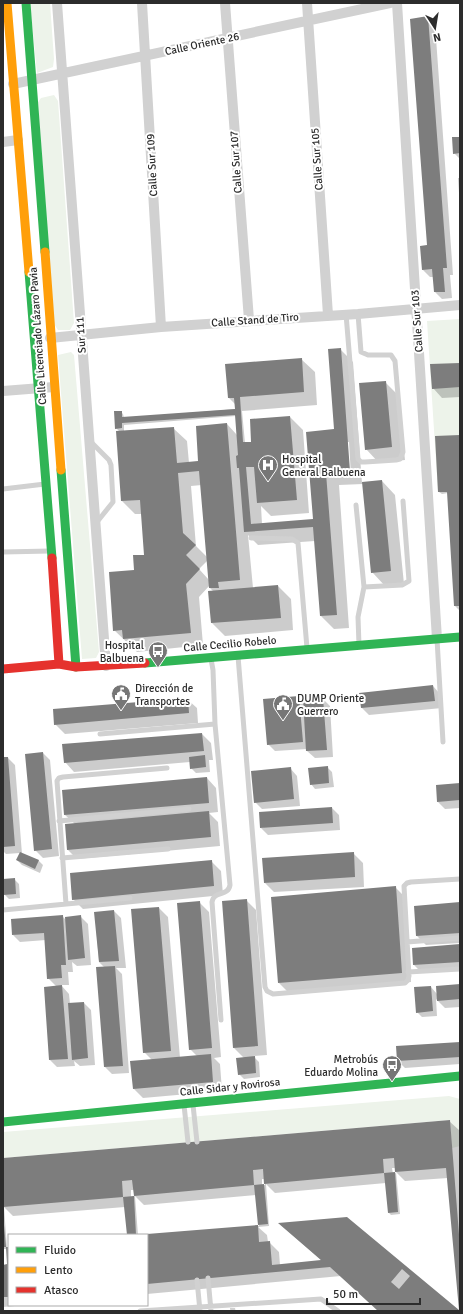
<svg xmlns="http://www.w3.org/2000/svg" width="463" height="1314" font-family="Signika,sans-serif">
	<rect width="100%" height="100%" fill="#fff"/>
	<path fill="#edf3ea" d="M30 3H50L54 59 53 67 37 73Z
		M54 95 58 101 74 323 70 330H58L54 324 38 102 41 98Z
		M460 319V491L438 492 427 321Z
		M71 352 74 355 99 652 96 658 82 659 58 355Z
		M449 1096 460 1099V1146L452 1148 450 1120 3 1158V1132Z"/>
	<path fill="#0003" fill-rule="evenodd" d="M428 17 435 24 453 275H450L452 298 442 299 435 292 434 277H430L423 270 428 246Z
		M460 138V159L454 153Z
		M458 178H460V194L459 193Z
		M340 349 353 362 362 483 382 481 395 495 404 584 385 586 372 572 363 484 339 485 349 628 334 629 321 616 315 541 258 545 248 535 253 588 278 586 291 599 293 630 225 636 212 623 213 591 210 588V585L199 597 203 645 137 652 114 630 135 571 145 556 142 514H135L122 501 120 432 116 428 121 412 123 414 124 418 236 409 235 404 229 398 301 359 315 372 317 405 242 411 245 443H251L290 417 303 430 309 513 271 516 261 506 262 524 314 520 335 430ZM236 416 237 435 227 424 200 462 189 463 187 441 173 428 124 431V425ZM347 442H349L351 476H349ZM202 485 208 558 196 546 191 486ZM208 560 209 580 199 569Z
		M460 364V397L442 398 433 388Z
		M385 382 398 395 405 460 379 463 366 449Z
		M460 436V611L455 606 448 493 442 494 439 492Z
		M433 686 440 694 442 708 369 715 362 708 361 694Z
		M299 697 305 703 304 700 323 699 330 706 333 757 315 758 307 751V749L275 751 268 744Z
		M187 699 197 708 198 723 65 734 55 724Z
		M202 734 211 743 213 760H209L210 772 196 773 191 768 190 762 74 772 65 762Z
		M43 753 50 760 59 856 43 858 35 850Z
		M3 758H8L15 765 22 854 38 860 43 865 40 873 22 865 17 860 20 853 6 854 3 851Z
		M327 767 332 772 334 787 315 789 311 784Z
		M290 768 297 776 300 806 262 809 255 802Z
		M207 778 216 788 218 812 209 813 218 822 220 846 77 859 68 850 75 824 65 815 63 791Z
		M460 784V808L445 809 438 802Z
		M332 808 339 815 340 830 268 835 261 828Z
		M353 853 363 863 364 887 274 892 265 883Z
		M211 861 221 871 223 895 83 909 73 899Z
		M14 879 19 884 20 898 9 899 4 894Z
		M395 887 405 897 411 982 288 992 279 983Z
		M246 900 256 910 267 1055 253 1056 259 1062 260 1077 244 1079 239 1074 244 1058 234 1048Z
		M200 903 209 912 221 1057 214 1058 220 1064 222 1091 143 1098 134 1089 152 1060 144 1052 159 908 168 917 180 1058 197 1056 190 1049Z
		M460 903V943L426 945 417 936 415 907Z
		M114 911 121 918 126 968H116L122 974 129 1073 112 1074 105 1067V968L99 962 95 913Z
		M62 916 66 920 80 916 88 924 91 965 77 966 72 962 73 972H68L69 985H61L69 994 70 1004 84 1003 91 1010 95 1065 80 1066 74 1061 75 1066 57 1067 50 1060 45 988 57 987 48 978 46 940 20 942 13 935Z
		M460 945V969L421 972 414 965 413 949Z
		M460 985V1007L445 1008 436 999 437 1016 422 1017 417 1012 431 987 437 994Z
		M460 1043V1064L405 1068 398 1061 397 1047Z
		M449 1121 459 1130 460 1144V1311L448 1178 405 1181 396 1172 400 1214 391 1215 389 1213 386 1183 275 1193 266 1184 269 1226 258 1227 267 1235 268 1242H269L279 1252 280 1265 322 1261 280 1224 347 1218 458 1311H379L341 1276 147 1294V1235L259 1226 256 1195 144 1205 135 1196 138 1235H128L125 1207 13 1216 4 1207 7 1248H9V1305H27L3 1307V1266L8 1265 7 1249H3V1159ZM392 1168H395L396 1173 393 1174ZM262 1179H265V1185H262ZM131 1190H134L135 1196 131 1197Z"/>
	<path fill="#7d7d7d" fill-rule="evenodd" d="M428 16 447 268H443L445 292H434L432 269 422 270 420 246 427 245 410 19Z
		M452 137H460V153L453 154Z
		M341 348 350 471 326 473 337 615 320 616 313 527 244 532 239 468H237L236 456 238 455 235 415 122 423V428L115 429 114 411H122V417L235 409 234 398H228L225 364 302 358 304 392 240 397 243 442H251L250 419 290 416 297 500 257 503 254 467H246L251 524 313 519 306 432 334 429 328 349Z
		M460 363V387L432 389 430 364Z
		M386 381 392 447 365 450 359 383Z
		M227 423 240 580 218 582 219 588H209L199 471 178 473 183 533 196 545 186 555 200 569 186 584 191 633 123 639 122 630 113 631 109 572 134 570 133 555H144L140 500 121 501 116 431 174 427 177 463 198 461 196 426Z
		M460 435V606H454L447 492H438L435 436Z
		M382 480 391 571 371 573 362 482Z
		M278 585 281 618 211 623 208 591Z
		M433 685 435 701 361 708 359 693Z
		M299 696 303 742 267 745 263 699Z
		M188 698 189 713 54 725 53 709Z
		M323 698 327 750 306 751 303 699Z
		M202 733 204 751 64 763 62 744Z
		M43 752 52 849 34 851 25 754Z
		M205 755 206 767 190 769 189 757Z
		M3 757H8L15 846 3 847Z
		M328 766 329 783 310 785 308 768Z
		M291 767 294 799 254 803 251 771Z
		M207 777 209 803 64 815 62 790Z
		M460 783V800L437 802 436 785Z
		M332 807 333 823 260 828 259 812Z
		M209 811 211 837 67 850 65 824Z
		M20 852 39 860 35 869 16 860Z
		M354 852 355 877 264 883 262 858Z
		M212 860 214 886 72 900 70 873Z
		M15 878 16 894 3 895V879Z
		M396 886 402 973 278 983 271 897Z
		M247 899 258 1046 233 1048 222 901Z
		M200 901 212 1048 189 1050 177 903Z
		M460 902V933L416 936 414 906Z
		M159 907 171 1051 143 1053 131 909Z
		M114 910 119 961 99 962 94 912Z
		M63 915 66 965H61L62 978 47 979 44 933 12 935 11 919Z
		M81 915 85 958 68 960 65 917Z
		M460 944V962L413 965 412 948Z
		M115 966 123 1066 104 1067 96 967Z
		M460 984V999L437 1001 436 986Z
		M62 985 68 1059 49 1060 44 987Z
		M431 986 433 1011 416 1013 414 987Z
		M84 1002 88 1058 72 1060 68 1003Z
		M460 1042V1057L397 1061 396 1046Z
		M211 1054 213 1082 133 1089 130 1061Z
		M255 1056 256 1073 238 1075 236 1058Z
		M450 1120 460 1247V1311H378L330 1267 147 1284V1234L258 1225 259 1242 270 1241 272 1265 321 1260 278 1223 347 1217 459 1310 446 1168 395 1172 394 1158 383 1159 384 1173 264 1184 263 1169 253 1170 254 1185 134 1196 132 1180 122 1181 123 1197 134 1196 136 1235H127L123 1197 3 1207V1158ZM402 1269 410 1276 399 1289 391 1282Z
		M395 1172 398 1212 388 1213 384 1173Z
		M264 1184 268 1224 258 1225 254 1185Z
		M3 1225H4L6 1247H3Z
		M6 1247H9V1297H3V1265L7 1264Z"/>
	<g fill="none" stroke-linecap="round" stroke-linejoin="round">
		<path stroke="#d1d1d1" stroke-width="5" d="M346 314 358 459 361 462H365L396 460 400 459 403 452 395 361 391 355H368L361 352 358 314
			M90 441 109 460 111 465 113 502 97 522
			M3 489 45 484
			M356 505 364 587 358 617 359 645
			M251 538 292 539 298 543 307 648
			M3 552 50 551
			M364 587 402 585 409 581 403 501
			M437 639 443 742
			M238 656 265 987 267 991 273 994 405 983 408 980 409 976 404 886 407 883 411 882 460 879
			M211 659 213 670 215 724 230 885C228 897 214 890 212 902L221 1020
			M100 734 215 724
			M59 821 189 809
			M62 858 168 849
			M66 904 57 781 59 778 63 777 167 768
			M3 910 130 898
			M407 942 460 938
			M408 972 460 969
			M184 1105 188 1142
			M193 1105 197 1142
			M208 1278 211 1311
			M197 1280 200 1311
			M232 1305 233 1311
			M140 1311 321 1299 338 1311"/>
		<path stroke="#d1d1d1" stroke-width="10" d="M57 3 106 666
			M142 3 161 327
			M225 3 249 320
			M307 3 328 315
			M397 3 437 639
			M13 84 390 3
			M3 142 18 140
			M50 338 161 327 358 314 460 305
			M3 391 54 387"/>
		<path stroke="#30b455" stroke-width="9" d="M26 3 45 252
			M29 272 52 558
			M61 470 76 667
			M145 663 460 637
			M3 1122 460 1076"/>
		<path stroke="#ff9f0a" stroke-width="9" d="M7 3 29 272
			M45 252 61 470"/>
		<path stroke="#e5322d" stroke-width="9" d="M52 558 59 664
			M3 669 59 664 76 667 145 663"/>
	</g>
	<defs>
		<symbol id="hospital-pin" viewBox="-11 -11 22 30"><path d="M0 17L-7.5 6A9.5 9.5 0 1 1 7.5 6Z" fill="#767676" stroke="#fff"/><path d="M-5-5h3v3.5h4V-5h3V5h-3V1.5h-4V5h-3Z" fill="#fff"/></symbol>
		<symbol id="bus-pin" viewBox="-11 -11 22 30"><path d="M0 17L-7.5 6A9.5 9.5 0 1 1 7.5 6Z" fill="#767676" stroke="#fff"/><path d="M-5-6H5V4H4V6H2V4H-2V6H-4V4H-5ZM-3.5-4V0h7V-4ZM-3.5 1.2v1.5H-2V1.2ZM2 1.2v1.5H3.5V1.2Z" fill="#fff"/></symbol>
		<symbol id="civic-pin" viewBox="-11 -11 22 30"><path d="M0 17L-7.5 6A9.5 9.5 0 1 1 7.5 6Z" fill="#767676" stroke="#fff"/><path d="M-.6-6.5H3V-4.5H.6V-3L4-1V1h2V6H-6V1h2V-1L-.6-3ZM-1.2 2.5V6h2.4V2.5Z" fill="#fff"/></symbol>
	</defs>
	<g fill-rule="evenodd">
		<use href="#hospital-pin" x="257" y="454" width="22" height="30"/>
		<use href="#bus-pin" x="147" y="640" width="22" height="30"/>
		<use href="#civic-pin" x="110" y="683" width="22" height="30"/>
		<use href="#civic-pin" x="272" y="693" width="22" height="30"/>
		<use href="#bus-pin" x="381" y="1054" width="22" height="30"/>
	</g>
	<g text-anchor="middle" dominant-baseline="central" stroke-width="4" stroke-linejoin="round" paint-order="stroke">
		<g font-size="11" fill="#2c2c2c" stroke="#fff">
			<text transform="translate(202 44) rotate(-12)">Calle Oriente 26</text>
			<text transform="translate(317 159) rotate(-94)">Calle Sur 105</text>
			<text transform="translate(236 162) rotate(-94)">Calle Sur 107</text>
			<text transform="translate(152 165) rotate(-93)">Calle Sur 109</text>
			<text transform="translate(255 320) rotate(-4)">Calle Stand de Tiro</text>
			<text transform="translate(417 321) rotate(-94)">Calle Sur 103</text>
			<text transform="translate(81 335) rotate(-94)">Sur 111</text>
			<text transform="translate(38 336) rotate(-94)">Calle Licenciado Lázaro Pavia</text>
			<text transform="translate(230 644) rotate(-5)">Calle Cecilio Robelo</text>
			<text transform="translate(230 1087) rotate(-6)">Calle Sidar y Rovirosa</text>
		</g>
		<g font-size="11" fill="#2c2c2c" stroke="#fff" text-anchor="start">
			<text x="282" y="459">Hospital<tspan x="282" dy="13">General Balbuena</tspan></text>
			<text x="144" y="645" text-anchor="end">Hospital<tspan x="144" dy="13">Balbuena</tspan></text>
			<text x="135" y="688">Dirección de<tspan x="135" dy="13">Transportes</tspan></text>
			<text x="297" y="698">DUMP Oriente<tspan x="297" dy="13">Guerrero</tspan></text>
			<text x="378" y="1059" text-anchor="end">Metrobús<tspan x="378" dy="13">Eduardo Molina</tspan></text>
		</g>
	</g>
	<rect width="463" height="1314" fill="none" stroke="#2c2c2c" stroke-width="8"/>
	<rect x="8" y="1234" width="140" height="72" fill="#ffffff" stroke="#ababab"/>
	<rect x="16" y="1247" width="20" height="6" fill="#30b455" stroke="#ababab"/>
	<text x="44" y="1254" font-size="12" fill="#2c2c2c">Fluido</text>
	<rect x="16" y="1267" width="20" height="6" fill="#ff9f0a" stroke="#ababab"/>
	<text x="44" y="1274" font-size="12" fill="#2c2c2c">Lento</text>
	<rect x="16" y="1287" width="20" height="6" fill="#e5322d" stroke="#ababab"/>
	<text x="44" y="1294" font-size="12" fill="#2c2c2c">Atasco</text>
	<g transform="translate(435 28) rotate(168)" stroke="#ffffff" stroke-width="3" paint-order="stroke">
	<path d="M0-3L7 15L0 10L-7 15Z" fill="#2c2c2c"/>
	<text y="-6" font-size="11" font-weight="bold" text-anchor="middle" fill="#2c2c2c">N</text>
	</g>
	<path d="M327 1298v6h93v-6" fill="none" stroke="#2c2c2c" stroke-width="2"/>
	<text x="333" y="1298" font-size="12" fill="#2c2c2c" stroke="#ffffff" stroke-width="3" paint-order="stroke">50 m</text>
</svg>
